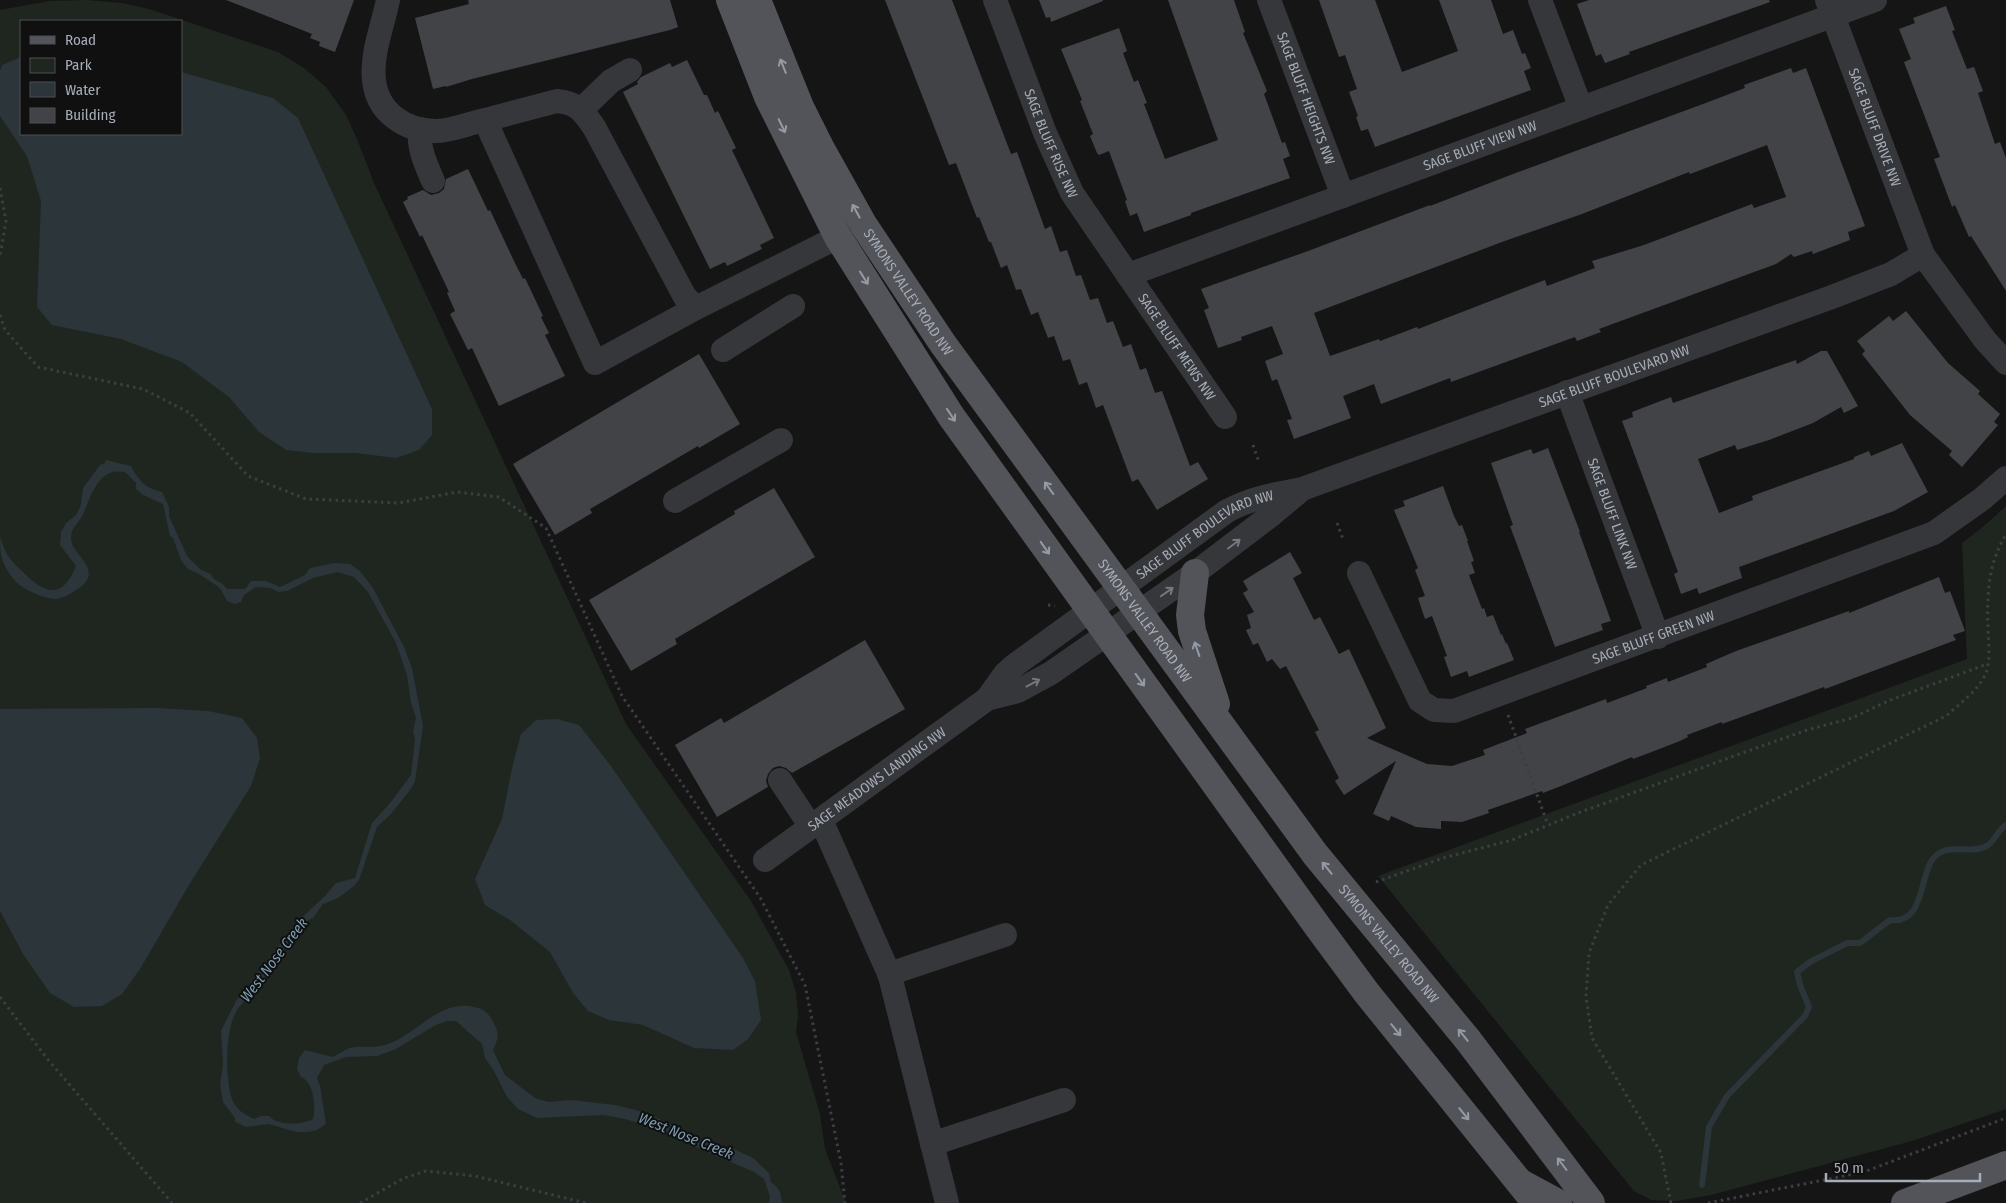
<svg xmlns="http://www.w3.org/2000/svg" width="2006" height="1203" font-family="'Fira Sans Condensed',sans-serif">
	<rect width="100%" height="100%" fill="#151516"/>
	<path fill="#1f261f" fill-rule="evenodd" d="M86 0 122 3 149 9 278 52 304 68 326 87 346 115 357 139 374 183 626 724 751 901 789 970 796 993 798 1016 796 1032 820 1114 825 1149 846 1203H0V10L50 1ZM21 21H181V134H21Z
		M2006 506V1109L1912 1141 1711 1195 1677 1201 1651 1200 1634 1191 1378 876 1967 659 1962 543 1984 526Z"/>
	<path fill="#2b353a" d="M21 57V134H181V72L273 98 298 118 432 409V435L419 450 396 458 355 453H313L286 450 259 432 229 397 182 362 121 339 52 325 37 307 41 201 27 156 0 116V71L2 65Z
		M106 460 131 466C139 481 145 488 162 492L169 507V516L187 556 201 570 211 574 214 579 224 585 227 589H245L251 581H266L280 587 305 575 310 568 334 563 350 564 360 571 373 588 404 647 412 668 423 726 415 781 411 789 391 814 377 827 359 880 354 886 338 898 323 904 313 918 302 923C288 943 275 963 261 983 254 994 242 1001 236 1012 225 1032 225 1078 232 1099 235 1109 245 1115 254 1119L261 1116H269C278 1126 302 1125 313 1119 316 1107 314 1082 301 1077L297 1069 299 1058 305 1050 333 1057C339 1054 344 1050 350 1048 362 1045 376 1049 388 1044 417 1034 436 1003 469 1006 480 1008 485 1009 491 1018 499 1032 500 1035 493 1050L505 1075 535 1098 548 1102 571 1100 615 1105 647 1113 712 1145 734 1149 753 1158 769 1173 771 1182C779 1188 781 1193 782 1203H769L770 1197 764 1179 754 1172 648 1126 625 1119 604 1115 537 1118 518 1109 507 1097 494 1071 485 1058 482 1044 456 1021H447L434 1026 396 1049 377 1056 346 1057 324 1065 317 1078 320 1086 326 1124 317 1130 308 1132H296L269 1124 246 1127 235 1122V1118L223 1102 220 1084 223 1064 221 1031 236 1001 299 920 325 896 336 883 355 878 372 823 390 803 411 775 415 740 413 731 416 718 411 703 407 675 396 643 368 592 354 577 338 572 313 578 287 591 278 592 271 588 256 587 244 595 241 602 235 604 227 601 220 588 201 575 188 569 181 560 173 538 170 536 163 504 143 495 136 489V483L125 472C121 472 116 471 113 472 94 477 89 504 81 518 77 525 71 528 71 538 71 553 93 562 88 578 85 587 62 600 54 599 40 597 19 588 11 576 1 561 0 554 0 536 5 554 10 560 23 572 45 594 62 600 76 566L60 545 61 532 66 523 76 515 81 505 83 488 100 465 105 463Z
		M158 708 208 711 242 718 257 738 260 758 251 786 189 885 140 969 122 994 102 1006 74 1007 50 993 23 954 0 911V709Z
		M557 719 579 725 611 766 743 958 755 981 761 1020 748 1039 733 1050 694 1048 643 1025 609 1020 588 1011 573 993 550 952 510 920 485 905 475 879 502 819 512 768 521 734 536 720Z"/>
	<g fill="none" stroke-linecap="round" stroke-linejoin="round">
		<path stroke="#2b353a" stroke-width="6" d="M1702 1185 1709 1127 1727 1096 1805 1016 1809 1007 1800 985 1797 972 1810 962 1847 943H1860L1890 920C1924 924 1919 880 1932 860 1945 842 1964 853 1982 848 1995 844 1996 831 2006 825"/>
	</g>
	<path fill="#414346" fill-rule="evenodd" d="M226 0H354L335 52 319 46 320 42 310 38 312 34Z
		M468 0H670L678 27 670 30 472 79 446 87V86L433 89 415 18 469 4Z
		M885 0H952L1011 154 1017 152 1045 229 1051 226 1060 252 1067 250 1076 276 1081 275 1090 300 1098 298 1107 323 1113 321 1123 347 1131 344 1140 370 1146 368 1155 393 1162 391 1190 466 1198 462 1208 479 1157 510 1138 479 1132 482 1103 405 1096 408 1087 382 1079 385 1070 359 1063 361 1054 336 1048 338 1038 312 1031 315 1021 289 1016 290 1007 265 1001 268 991 242H989L979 217 977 218 956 163 949 165Z
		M1039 0H1103V1L1051 22 1050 17 1046 18Z
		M1168 0H1234L1245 32 1243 33 1267 91 1264 94 1282 143 1285 142 1290 156 1283 159 1290 178 1191 213V215L1144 232 1137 213 1130 216 1125 201 1127 200 1109 151 1099 155 1097 153 1090 136 1093 134 1080 101 1082 100 1061 49 1119 28 1127 51 1123 53 1134 82 1138 80 1147 103 1144 104 1165 159 1218 140Z
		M1319 0H1375L1402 72 1458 51 1439 0H1491L1503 34 1513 30 1522 54 1525 53 1531 68 1524 71 1531 90 1375 147 1368 129 1361 131 1356 117 1358 116 1349 92 1357 89 1345 55 1339 57Z
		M1589 0H1769L1770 2 1629 52 1630 54 1605 63 1601 54 1596 56 1577 4Z
		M1946 6 1955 30 1952 31 1967 69 1974 67 1983 91 1978 93 1995 144 2000 142 2006 158V291L1971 236 1969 237 1955 205 1952 207 1934 159 1940 157 1904 62 1911 59 1899 29 1915 23 1913 18Z
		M687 60 704 95H707L715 113 718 111 736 148 732 150 774 238 760 245 762 249 727 266 725 262 710 269 623 92 638 84 637 82 641 77 670 63 672 67Z
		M1791 68 1793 73 1806 68 1865 226 1848 232 1850 240 1813 254 1812 251 1794 257 1791 254 1776 264 1599 329 1601 332 1577 341 1575 337 1451 382 1450 378 1381 404 1374 384 1343 396 1351 418 1294 439 1287 420 1292 419 1277 379 1272 381 1265 361 1283 354 1272 326 1241 337 1242 340 1218 348 1204 310 1209 308 1201 289 1308 251 1430 205V206L1513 174 1703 104 1745 88 1744 85ZM1767 145 1786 197 1754 208 1752 204 1644 245 1592 261 1595 268 1547 286 1545 280 1418 329 1417 327 1380 341 1379 339 1330 356 1314 313 1502 242 1582 214 1689 172 1690 174Z
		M468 169 488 211 490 210 515 263 523 279 525 278 543 316 541 317 549 333 545 335 565 376 499 406 472 348 468 350 450 314 455 311 447 293 449 292 422 235 420 237 403 202 408 199 407 197 423 190 431 195 439 193 444 189 446 179Z
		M1906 311 1948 363 1980 391 1978 394 2000 414 1994 422 1998 425 1962 467 1949 455 1952 451 1910 415 1862 354 1865 351 1857 341 1889 316 1893 321Z
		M1821 351H1827L1858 406 1844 413 1841 407 1813 423 1769 440 1737 450 1735 445 1698 459 1719 513 1753 500 1752 496 1854 459V457L1869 451 1871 456 1902 443 1928 492 1894 511 1739 567 1742 578 1699 594 1697 588 1681 594 1674 574 1678 572 1622 421 1633 417 1632 412 1671 397 1673 403 1796 360 1797 364Z
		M699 354 740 424 699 448 698 446 590 509 592 513 555 535 513 464Z
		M1548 448 1580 532H1579L1611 621 1601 624 1603 630 1555 647 1510 526 1513 525 1491 463 1531 449 1533 454Z
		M1443 486 1454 516 1459 526 1462 525 1468 541H1467L1474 561 1471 562 1475 573 1469 575 1482 609 1484 608 1487 617 1493 615 1501 635 1502 634 1506 644 1507 643 1514 660 1469 677 1467 671 1451 677 1444 657 1447 656 1432 616 1425 619 1418 598 1425 596 1415 570 1418 568 1394 510 1405 506 1403 501Z
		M774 488 815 557 675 639 677 644 631 671 589 600 735 514 734 511Z
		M1290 552 1302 573 1293 578 1314 620 1320 617 1339 654 1349 649 1386 728 1367 738 1427 764 1452 766 1485 755 1483 750 1527 733 1525 729 1606 699 1607 703 1647 688 1646 686 1667 678 1668 682 1707 667 1706 664 1736 651 1849 611V613L1939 577 1945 593 1950 591 1965 631 1953 635 1956 640 1825 689 1824 687 1722 724V722L1687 735 1688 737 1680 741 1649 753 1633 759 1632 757 1561 786 1543 793 1542 791 1488 810 1489 813 1462 822 1441 821V829L1416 827 1391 816 1389 821 1373 814 1396 761 1344 795 1335 781 1339 778 1315 732 1319 730 1286 666 1280 669 1272 659 1267 662 1258 643 1253 645 1246 630 1251 628 1247 615 1254 612 1243 593 1248 590 1243 581Z
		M865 640 905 709 792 773 786 768 779 766 773 768 768 774 766 781 768 787 717 817 675 745 721 718 724 723Z"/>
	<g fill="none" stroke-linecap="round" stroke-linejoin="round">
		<path stroke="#3c3e42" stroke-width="3" stroke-dasharray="2.5 4" stroke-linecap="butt" d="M0 188 6 221 0 256
			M0 315 5 330 38 367 143 389 190 413 248 476 306 499 399 503 457 492 499 497 546 528 622 696 761 899 805 985 841 1163 845 1203
			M1253 445 1259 462
			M1337 523 1343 539
			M1048 605 1055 606
			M1508 715 1548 825
			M1376 882 1443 858 1512 840 1578 813 1745 752 1807 730 1852 718 1888 701 1987 664
			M0 997 49 1061 172 1203
			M360 1203 404 1178 426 1171 475 1176 586 1203
			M1671 1203 1661 1153 1592 1038 1586 996 1589 953 1608 905 1641 865 1946 716C1960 703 1981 689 1987 670 1990 658 1989 644 1988 632 1987 598 1987 564 2006 535
			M1708 1203 1864 1172 2006 1118"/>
		<g stroke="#36373b" stroke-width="24">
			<path d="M388 0C383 25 371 54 374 80 377 112 405 131 436 131 451 131 469 123 485 120"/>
			<path id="s1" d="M995 0 1045 133 1072 193 1225 417"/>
			<path id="s2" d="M1269 0 1343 196"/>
			<path d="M1540 0 1581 108"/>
			<path id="s3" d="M1827 0 1923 255 1985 340 2006 363"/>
			<path d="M582 109 611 81 630 70"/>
			<path d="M420 129C418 149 426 164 433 181"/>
			<path id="s4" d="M1128 275 1875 0"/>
			<path d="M696 308 685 297 594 127C583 111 578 103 557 101L485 120 595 363 696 308 838 237"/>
			<path d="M723 350 793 306"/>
			<path id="s5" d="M1567 392 1658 637"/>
			<path d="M675 501 781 440"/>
			<path id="s6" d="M1359 573 1420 701 1434 710 1454 711 1934 533 1982 499 2006 478"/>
			<path d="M987 699 1018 691 1051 673 1195 573 1270 516 1301 490"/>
			<path d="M780 780 811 827"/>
			<path d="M821 820 890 976 947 1203"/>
			<path id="s7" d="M765 860 987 699 1005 674 1015 665 1227 511C1251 498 1275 494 1302 489L1832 297 1891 274 1923 255"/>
			<path d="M889 974 1005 935"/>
			<path d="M932 1144 1064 1100"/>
		</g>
		<g stroke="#52545a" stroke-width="28">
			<path d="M730 0 768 97 838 237 951 416 1318 927 1366 992 1536 1203"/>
			<path id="s8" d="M757 0 800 107 820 147 863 224 943 344 1315 854 1468 1040 1591 1203"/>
			<path d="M1195 573 1190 615 1192 631 1216 704"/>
			<path d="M1521 1183 1558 1203"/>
			<path d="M1905 1203 2006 1165"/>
		</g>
	</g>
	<defs><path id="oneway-shaft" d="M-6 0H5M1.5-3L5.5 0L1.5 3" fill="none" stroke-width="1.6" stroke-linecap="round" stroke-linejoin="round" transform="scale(1.25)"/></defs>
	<g stroke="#959ba4">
		<use href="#oneway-shaft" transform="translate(783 66) rotate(-112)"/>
		<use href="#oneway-shaft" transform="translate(782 126) rotate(64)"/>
		<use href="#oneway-shaft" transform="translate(856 211) rotate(-119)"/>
		<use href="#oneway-shaft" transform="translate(864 278) rotate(58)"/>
		<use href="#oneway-shaft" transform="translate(951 415) rotate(56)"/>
		<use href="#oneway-shaft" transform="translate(1049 488) rotate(-126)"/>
		<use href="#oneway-shaft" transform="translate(1045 548) rotate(55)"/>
		<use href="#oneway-shaft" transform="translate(1197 649) rotate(-109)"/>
		<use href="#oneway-shaft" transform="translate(1140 680) rotate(54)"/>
		<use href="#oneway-shaft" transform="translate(1327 868) rotate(-129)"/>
		<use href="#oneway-shaft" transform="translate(1396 1030) rotate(51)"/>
		<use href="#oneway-shaft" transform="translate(1463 1035) rotate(-129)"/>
		<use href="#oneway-shaft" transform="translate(1464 1114) rotate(51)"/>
		<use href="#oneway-shaft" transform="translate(1562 1164) rotate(-127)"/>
	</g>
	<g stroke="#74787f">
		<use href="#oneway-shaft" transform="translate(1234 544) rotate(-37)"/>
		<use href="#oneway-shaft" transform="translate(1167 592) rotate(-35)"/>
		<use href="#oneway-shaft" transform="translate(1033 683) rotate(-28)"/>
	</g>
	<g text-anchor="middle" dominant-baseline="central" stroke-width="4" stroke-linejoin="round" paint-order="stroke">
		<g font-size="14" fill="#a6adb7" stroke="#101011">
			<text stroke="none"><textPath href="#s2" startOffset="105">SAGE BLUFF HEIGHTS NW</textPath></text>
			<text stroke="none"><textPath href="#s3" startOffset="136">SAGE BLUFF DRIVE NW</textPath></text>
			<text stroke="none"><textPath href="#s1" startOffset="154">SAGE BLUFF RISE NW</textPath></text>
			<text stroke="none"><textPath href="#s4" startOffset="375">SAGE BLUFF VIEW NW</textPath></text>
			<text stroke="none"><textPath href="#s8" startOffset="330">SYMONS VALLEY ROAD NW</textPath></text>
			<text stroke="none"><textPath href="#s1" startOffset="394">SAGE BLUFF MEWS NW</textPath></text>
			<text stroke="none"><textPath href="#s7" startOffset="991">SAGE BLUFF BOULEVARD NW</textPath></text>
			<text stroke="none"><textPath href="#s5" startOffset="130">SAGE BLUFF LINK NW</textPath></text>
			<text stroke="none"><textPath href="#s7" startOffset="550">SAGE BLUFF BOULEVARD NW</textPath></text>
			<text stroke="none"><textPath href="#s8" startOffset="735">SYMONS VALLEY ROAD NW</textPath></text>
			<text stroke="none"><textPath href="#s6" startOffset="391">SAGE BLUFF GREEN NW</textPath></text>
			<text stroke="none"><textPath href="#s7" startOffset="138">SAGE MEADOWS LANDING NW</textPath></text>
			<text stroke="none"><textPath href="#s8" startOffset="1140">SYMONS VALLEY ROAD NW</textPath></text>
		</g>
		<g font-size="15" font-style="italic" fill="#7d9eb2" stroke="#101011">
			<text transform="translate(274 960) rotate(-53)">West Nose Creek</text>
			<text transform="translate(686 1136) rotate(22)">West Nose Creek</text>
		</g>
	</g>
	<rect x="20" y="20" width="162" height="115" fill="#101011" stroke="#4c4f53"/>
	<rect x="30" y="36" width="25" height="8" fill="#52545a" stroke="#4c4f53"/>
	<text x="65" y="45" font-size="15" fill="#a6adb7">Road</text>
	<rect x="30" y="58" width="25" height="15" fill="#1f261f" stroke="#4c4f53"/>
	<text x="65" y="70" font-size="15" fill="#a6adb7">Park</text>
	<rect x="30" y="82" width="25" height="15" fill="#2b353a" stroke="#4c4f53"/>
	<text x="65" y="95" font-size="15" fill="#a6adb7">Water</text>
	<rect x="30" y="108" width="25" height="15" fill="#414346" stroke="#4c4f53"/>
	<text x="65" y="120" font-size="15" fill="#a6adb7">Building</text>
	<path d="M1826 1173v8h154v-8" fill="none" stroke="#a6adb7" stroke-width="2.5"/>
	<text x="1834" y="1173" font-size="15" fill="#a6adb7" stroke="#101011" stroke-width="4" paint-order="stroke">50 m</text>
</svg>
